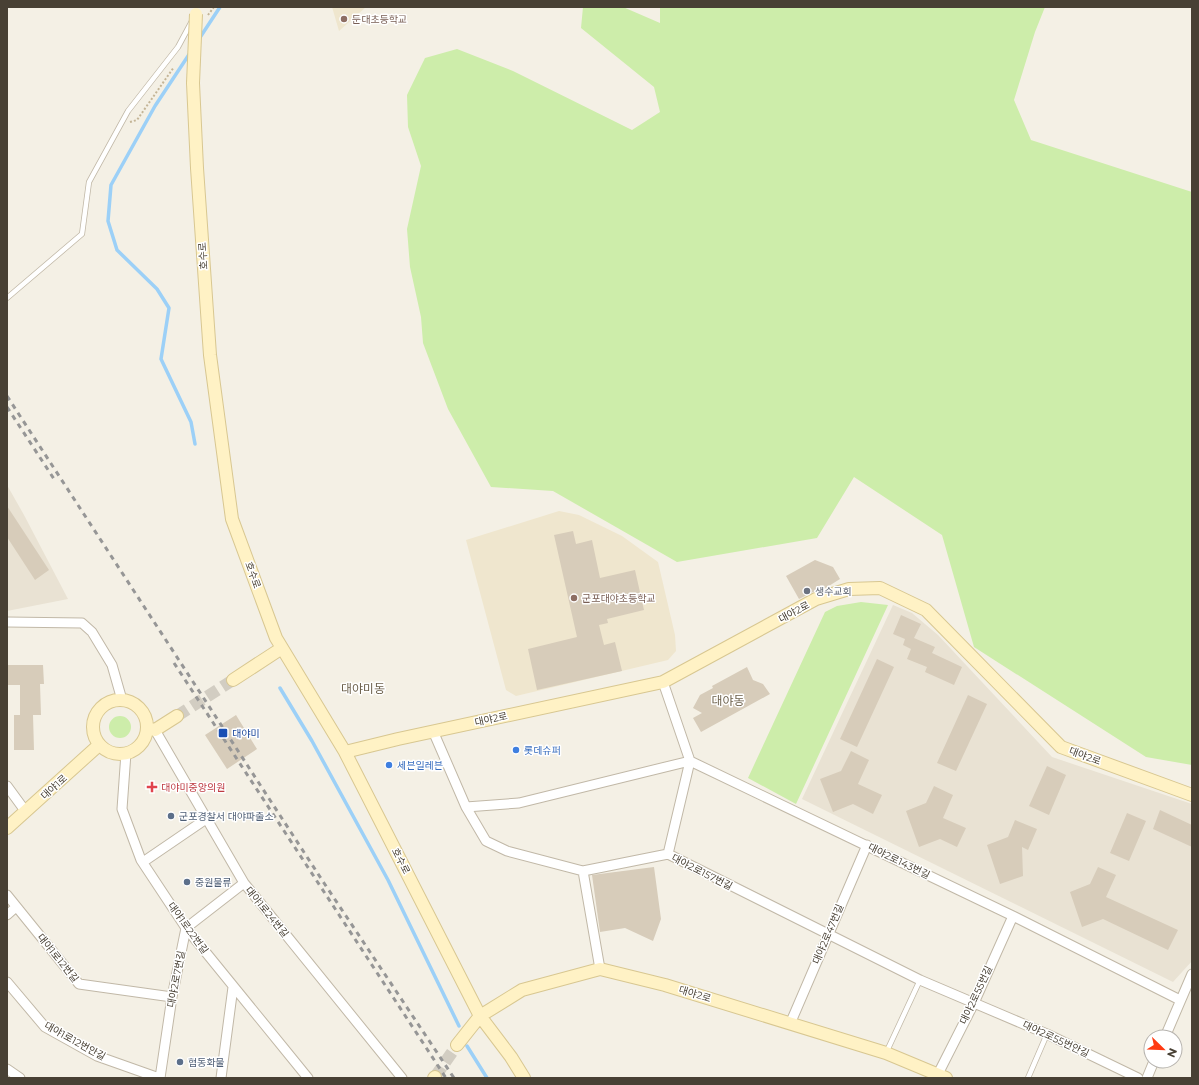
<svg xmlns="http://www.w3.org/2000/svg" width="1199" height="1085" font-family="Montserrat,'Noto Sans KR',sans-serif">
	<rect width="100%" height="100%" fill="#f4f0e5"/>
	<path fill="#e9e2d3" d="M7 485 24 515 68 599 7 611Z
		M893 605 912 613 938 635 1052 757 1192 804V961L1173 982 802 799Z"/>
	<path fill="#efe6ce" d="M332 7H366L339 31Z
		M559 511 579 515 622 536 658 562 675 635 676 651 668 660 516 696 506 690 466 540Z"/>
	<path fill="#cdedaa" d="M583 7H623L660 23V7H1045L1035 32 1014 100 1031 140 1192 192V765L1146 757 974 647 942 535 854 477 817 538 677 562 553 491 491 487 448 409 423 343 421 317 410 267 407 229 421 166 408 127 407 95 425 58 457 49 513 71 632 130 660 112 654 87 581 28Z
		M861 602 888 605 796 804 748 778 825 612 837 606Z
		M109 727a11 11 0 1 1 22 0a11 11 0 1 1-22 0Z"/>
	<g fill="none" stroke-linecap="round" stroke-linejoin="round">
		<path stroke="#9cd0f7" stroke-width="3.5" d="M199 39 220 7
			M190 53 155 106 111 185 108 221 117 250 157 289 169 308 161 359 191 422 195 444
			M280 688 312 741 388 880 459 1026
			M467 1046 487 1078"/>
	</g>
	<path fill="#d7ccba" d="M7 506 49 570 35 580 7 537Z
		M573 531 576 544 592 540 600 578 635 570 644 610 607 619 608 623 599 625 604 645 615 642 622 671 537 690 528 649 577 637 554 535Z
		M815 560 833 567 840 579 824 589 813 592 799 599 786 576Z
		M901 615 921 624 914 638 935 647 932 653 962 667 954 685 925 672 927 667 907 659 911 649 903 645 905 639 893 634Z
		M877 659 894 667 857 747 840 739Z
		M7 665H43L44 684H40L41 715H33L34 750H14V715H20V685H7Z
		M747 667 753 680 763 684 770 694 701 732 693 718 702 713 693 708 700 695 713 688 712 686Z
		M968 695 987 704 956 771 937 763Z
		M236 715 257 749 227 769 205 735Z
		M851 751 869 760 858 784 882 795 873 814 853 804 833 812 820 779 841 771Z
		M1047 766 1066 775 1049 815 1029 806Z
		M934 786 953 795 943 818 966 828 957 847 940 839 919 847 906 811 926 803Z
		M1160 810 1192 825V847L1153 829Z
		M1127 813 1146 821 1129 861 1110 853Z
		M1015 820 1037 829 1028 850 1022 847 1023 876 1000 884 987 845 1008 837Z
		M654 867 661 919 653 941 625 928 600 932 592 875Z
		M1098 867 1116 875 1106 897 1178 930 1168 950 1103 919 1082 927 1070 892 1090 884Z"/>
	<g fill="none" stroke-linecap="round" stroke-linejoin="round">
		<path stroke="#d2cdc2" stroke-width="12" stroke-dasharray="12 6" stroke-linecap="butt" d="M177 716 233 680
			M435 1077 457 1045"/>
		<defs>
			<path id="lane" d="M7 298 82 234 89 182 128 111 178 47 192 21
				M886 1053 920 980
				M1028 1078 1047 1034"/>
			<path id="street" d="M7 622 82 623 92 632 112 665 122 700
				M663 682 690 761 1013 916 1180 1000
				M155 730 244 883 402 1078
				M433 731 466 807 486 841 507 851 583 871 668 854 920 980 1047 1034 1138 1078
				M126 753 122 809 141 860 186 928 308 1078
				M7 786 26 812
				M466 807 519 803 690 761 668 854
				M143 862 206 819
				M583 871 600 969
				M7 895 79 984 172 997
				M7 915 16 907
				M7 982 45 1027 97 1056 159 1078
				M790 1024 867 845
				M1165 1037 1192 974
				M7 1069 20 1078
				M938 1074 974 1003 1013 916
				M160 1078 172 997 186 928 244 883
				M221 1078 233 987
				M1147 1078 1154 1061"/>
			<path id="secondary" d="M193 83 197 168 210 355 232 519 276 638 345 752 480 1016 511 1057 524 1078
				M233 680 282 648
				M93 727a27 27 0 1 1 54 0a27 27 0 1 1-54 0Z
				M147 728 155 730 177 716
				M345 752 398 739 663 682 816 599 849 589 880 588 926 610 1061 747 1192 795
				M7 828 99 745
				M457 1045 480 1016 522 990 600 969 665 985 886 1053 946 1078
				M434 1078 435 1077"/>
		</defs>
		<use href="#lane" stroke="#c1b8a7" stroke-width="6"/>
		<use href="#street" stroke="#c1b8a7" stroke-width="11"/>
		<use href="#secondary" stroke="#d8c791" stroke-width="14"/>
		<path stroke="#c4b597" stroke-width="2" stroke-dasharray="2 2" stroke-linecap="butt" d="M208 15 214 7
			M130 122 137 120 174 67"/>
		<use href="#lane" stroke="#fff" stroke-width="4.5"/>
		<use href="#street" stroke="#fff" stroke-width="9"/>
		<use href="#secondary" stroke="#fff2c5" stroke-width="12"/>
		<path stroke="#969696" stroke-width="3" stroke-dasharray="5 5" stroke-linecap="butt" d="M7 396 324 883 454 1078
			M7 407 54 479
			M174 663 446 1078"/>
		<defs>
			<path id="secondary-bridge" d="M193 83 196 14"/>
		</defs>
		<use href="#secondary-bridge" stroke="#d8c791" stroke-width="14" stroke-linecap="butt"/>
		<use href="#secondary-bridge" stroke="#fff2c5" stroke-width="12"/>
	</g>
	<g fill="#8d6e63" stroke="#fff" stroke-width="1.5">
		<circle cx="344" cy="19" r="4"/>
		<circle cx="574" cy="598" r="4"/>
	</g>
	<circle fill="#6b7280" stroke="#fff" stroke-width="1.5" cx="807" cy="591" r="4"/>
	<rect fill="#1a4fb4" stroke="#fff" stroke-width="1.5" x="218" y="728" width="10" height="10" rx="2"/>
	<g fill="#3f7fe0" stroke="#fff" stroke-width="1.5">
		<circle cx="516" cy="750" r="4"/>
		<circle cx="389" cy="765" r="4"/>
	</g>
	<path fill="#e0444e" stroke="#fff" stroke-width="1.5" d="M150 781h4v4h4v4h-4v4h-4v-4h-4v-4h4z"/>
	<g fill="#5c6f8a" stroke="#fff" stroke-width="1.5">
		<circle cx="171" cy="816" r="4"/>
		<circle cx="187" cy="882" r="4"/>
		<circle cx="180" cy="1062" r="4"/>
	</g>
	<g text-anchor="middle" dominant-baseline="central" stroke-width="3" stroke-linejoin="round" paint-order="stroke">
		<g font-size="10" fill="#785e54" stroke="#fff" text-anchor="start">
			<text x="352" y="19">둔대초등학교</text>
			<text x="582" y="598">군포대야초등학교</text>
		</g>
		<g font-size="10" fill="#484034" stroke="#fff">
			<text transform="translate(203 256) rotate(-94)">호수로</text>
			<text transform="translate(253 575) rotate(70)">호수로</text>
			<text transform="translate(794 612) rotate(-28)">대야2로</text>
			<text transform="translate(491 719) rotate(-12)">대야2로</text>
			<text transform="translate(1085 756) rotate(20)">대야2로</text>
			<text transform="translate(54 787) rotate(-42)">대야1로</text>
			<text transform="translate(401 861) rotate(63)">호수로</text>
			<text transform="translate(899 861) rotate(26)">대야2로143번길</text>
			<text transform="translate(702 872) rotate(27)">대야2로157번길</text>
			<text transform="translate(267 912) rotate(51)">대야1로24번길</text>
			<text transform="translate(188 928) rotate(54)">대야1로22번길</text>
			<text transform="translate(828 934) rotate(-67)">대야2로47번길</text>
			<text transform="translate(58 958) rotate(51)">대야1로12번길</text>
			<text transform="translate(176 979) rotate(-79)">대야2로7번길</text>
			<text transform="translate(695 994) rotate(17)">대야2로</text>
			<text transform="translate(976 995) rotate(-65)">대야2로55번길</text>
			<text transform="translate(1056 1039) rotate(25)">대야2로55번안길</text>
			<text transform="translate(75 1041) rotate(29)">대야1로12번안길</text>
		</g>
		<g font-size="10" fill="#5b616d" stroke="#fff" text-anchor="start">
			<text x="815" y="591">생수교회</text>
		</g>
		<g font-size="10" fill="#164399" stroke="#fff" text-anchor="start">
			<text x="232" y="733">대야미</text>
		</g>
		<g font-size="10" fill="#366cbe" stroke="#fff" text-anchor="start">
			<text x="524" y="750">롯데슈퍼</text>
			<text x="397" y="765">세븐일레븐</text>
		</g>
		<g font-size="10" fill="#be3a42" stroke="#fff" text-anchor="start">
			<text x="161" y="787">대야미중앙의원</text>
		</g>
		<g font-size="10" fill="#4e5e75" stroke="#fff" text-anchor="start">
			<text x="179" y="816">군포경찰서 대야파출소</text>
			<text x="195" y="882">중원물류</text>
			<text x="188" y="1062">협동화물</text>
		</g>
		<g font-size="12" fill="#6b5f4a" stroke="#fff">
			<text x="363" y="688">대야미동</text>
			<text x="728" y="700">대야동</text>
		</g>
	</g>
	<rect width="1199" height="1085" fill="none" stroke="#484034" stroke-width="16"/>
	<g transform="translate(1163 1049) rotate(113)"><circle r="19" fill="#ffffff" stroke="#b6b3ae"/>
	<path d="M0-3L7 15L0 10L-7 15Z" fill="#ff3a12"/>
	<text y="-6" font-size="11" font-weight="bold" text-anchor="middle" fill="#484034">N</text>
	</g>
</svg>
